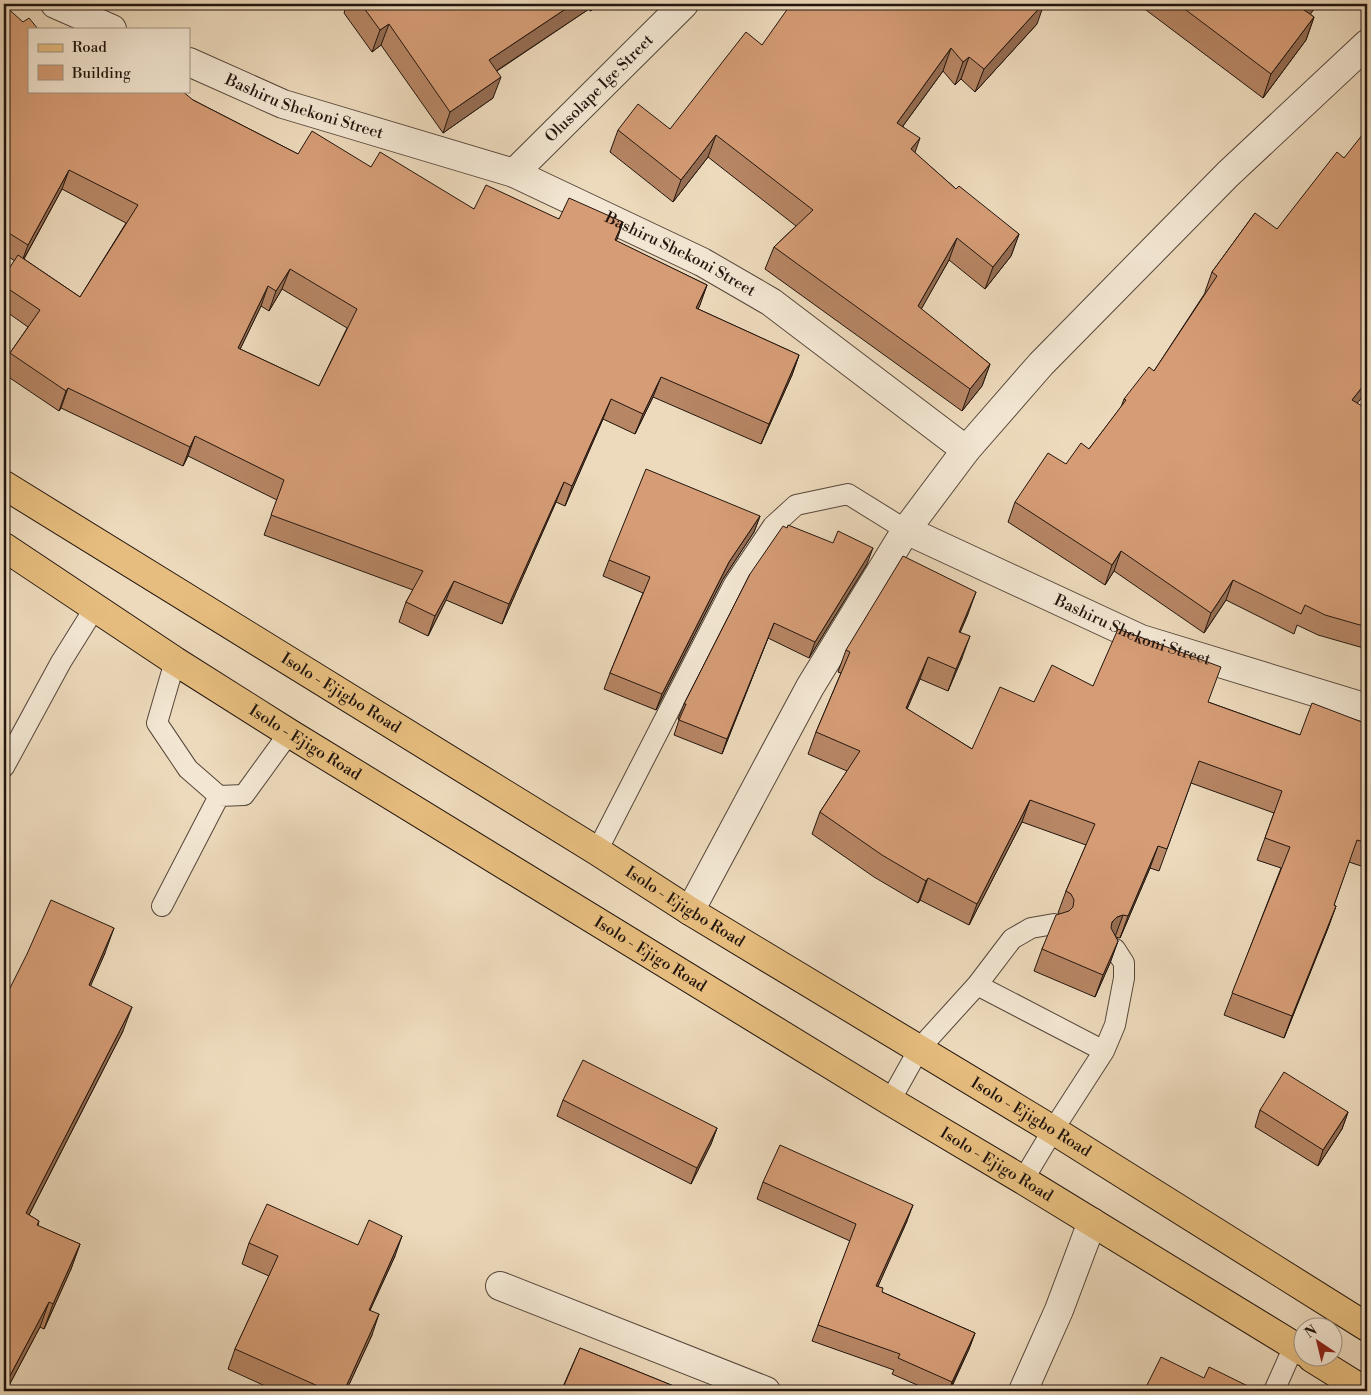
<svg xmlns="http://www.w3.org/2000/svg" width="1371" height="1395" font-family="'Libre Bodoni',serif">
	<rect width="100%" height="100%" fill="#eddabc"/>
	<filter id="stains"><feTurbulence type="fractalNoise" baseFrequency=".004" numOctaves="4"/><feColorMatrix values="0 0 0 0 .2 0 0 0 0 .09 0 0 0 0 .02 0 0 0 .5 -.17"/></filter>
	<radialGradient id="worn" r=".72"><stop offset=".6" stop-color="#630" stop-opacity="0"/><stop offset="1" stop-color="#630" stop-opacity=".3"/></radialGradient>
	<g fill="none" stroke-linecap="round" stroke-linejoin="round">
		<defs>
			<path id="service" d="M175 661 157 723 188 769 219 796 244 795 289 733
				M4 767 61 662 94 609
				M597 851 734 584 773 526 796 505 848 494 906 530
				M162 906 219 796
				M977 985 1104 1051
				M890 1101 919 1049 977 985 1012 939 1031 928 1054 924
				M1023 1180 1053 1130 1104 1051 1115 1025 1124 978V963L1115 949
				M1274 1391 1294 1346"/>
			<g id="minor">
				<path d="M55 4 112 29"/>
				<path id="s1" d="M189 62 283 104 514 173 702 262 771 302 966 450"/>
				<path id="s2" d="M514 173 684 4"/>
				<path id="s3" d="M906 530 1141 639 1367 708"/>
				<path d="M690 911 810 687 906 530 966 450 1041 364 1228 174 1367 44"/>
				<path d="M500 1286 766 1391"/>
				<path d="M1023 1391 1059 1310 1092 1222"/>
			</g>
			<g id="primary">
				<path id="s4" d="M4 485 597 851 690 911 1053 1130 1367 1327"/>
				<path id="s5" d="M4 547 175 661 289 733 890 1101 1023 1180 1304 1352"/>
				<path d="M1312 1358 1365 1391"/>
			</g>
		</defs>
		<use href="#service" stroke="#55463a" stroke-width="22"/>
		<use href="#minor" stroke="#55463a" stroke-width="30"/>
		<use href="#primary" stroke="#22150e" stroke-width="30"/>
		<use href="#service" stroke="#f3e7d3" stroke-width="20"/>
		<use href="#minor" stroke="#f3e7d3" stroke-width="28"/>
		<use href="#primary" stroke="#e6bd7e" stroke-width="28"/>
	</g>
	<path fill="#b78665" stroke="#22150e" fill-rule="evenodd" d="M347 4H601L590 11 589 9 497 71 493 98 443 133 381 45 372 52 344 13Z
		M1138 4H1318L1310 14 1314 17 1306 40 1263 98Z
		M4 5 29 91 193 100 298 154 371 167 474 209 559 219 623 222 616 241 707 285 698 309 799 355 792 375 761 444 653 397 635 434 603 419 565 506 556 502 502 624 446 600 428 636 399 622 406 602 413 590 264 535 277 500 188 456 183 466 61 408 59 411 4 374 10 353 28 327 4 310V276L15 261 4 254ZM62 189 126 223 80 297 24 259ZM282 289 347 328 319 386 240 349 261 306 269 311Z
		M1037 24 975 92 961 79 955 85 943 71 903 126 915 153 956 189 1019 234 1011 256 985 289 949 260 921 309 990 364 982 386 962 411 765 269 774 247 796 226 708 157 673 202 610 152 618 130 670 129 762 45Z
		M1255 213 1357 404 1367 409V649L1318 635 1297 625 1294 634 1226 600 1204 633 1114 571 1105 585 1008 522 1015 502 1066 464 1089 449 1121 407 1124 399 1154 371 1205 293V292L1212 272Z
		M760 516 754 532 723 579 656 710 604 689 610 673 643 593 603 576 609 560Z
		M867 564 809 658 768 638 722 754 674 735 679 720 678 719 684 704 750 574Z
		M968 614 960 632 962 658 948 691 920 679 907 709 972 749 1034 702 1093 686 1208 702 1300 735 1367 724V868L1349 862 1334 905 1336 906 1328 928 1284 1038 1224 1015 1281 868 1257 860 1274 813 1191 783 1159 871 1150 868 1120 938 1116 937 1118 941 1110 963 1095 997 1034 971 1042 949 1060 914 1058 913 1066 891 1086 845 1022 822 969 925 920 900 918 903 874 877 812 834 820 812 847 771 808 754 816 732 841 673 838 672 846 650Z
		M105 953 90 986 123 1031 29 1215 39 1221 38 1226 80 1244 71 1269 44 1329 40 1327 6 1391H4V1000Z
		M563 1100 717 1128 711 1144 691 1184 557 1116Z
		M1260 1110 1348 1112 1342 1129 1318 1166 1255 1127Z
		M763 1182 907 1221 878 1286 882 1292 975 1333 969 1349 950 1391H931L892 1374 894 1370 812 1341 850 1241 757 1199Z
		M249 1243 358 1245 395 1256 370 1310 372 1335 346 1391H276L228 1369 235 1349 269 1276 242 1264Z
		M580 1348 686 1391H561Z"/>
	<path fill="#956d52" stroke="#22150e" d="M573 4H591L589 9 481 81 489 60Z
		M593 4H601L590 11Z
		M1043 4H1044L1037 24 975 92 984 69Z
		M1309 4H1318L1296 33 1304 10Z
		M1314 17 1306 40 1263 98 1271 74Z
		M389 24 381 45 372 52 380 30Z
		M951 48 943 71 889 145 897 123Z
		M969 57 961 79 955 85 963 62Z
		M501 77 493 98 443 133 450 112Z
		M716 135 708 157 673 202 681 180Z
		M920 138 912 161 911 149Z
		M69 170 62 189 21 264 28 245Z
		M623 222 616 242 615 240Z
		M1019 234 1011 256 985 289 993 267Z
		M957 238 949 260 910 329 918 306Z
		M290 269 282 289 269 311 276 291Z
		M707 285 700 305 689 328 696 308Z
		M268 286 261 306 231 368 238 348Z
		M799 355 792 375 761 444 769 424Z
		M990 364 982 386 962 411 970 389Z
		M661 377 653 397 635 434 643 414Z
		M1367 381V391L1344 420 1352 400Z
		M68 388 61 408 59 411 66 391Z
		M611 399 603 419 565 506 572 486Z
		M195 436 188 456 183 466 190 447Z
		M564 482 556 502 502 624 509 604Z
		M760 516 754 532 723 579 656 710 662 694 729 562Z
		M873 548 867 564 809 658 815 642Z
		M1121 551 1114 571 1105 585 1112 565Z
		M1233 580 1226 600 1204 633 1211 613Z
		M454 581 446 600 428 636 435 616Z
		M976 592 968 614 951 654 959 632Z
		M774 623 768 638 722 754 727 739Z
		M970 636 962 658 948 691 956 669Z
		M928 657 920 679 898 730 906 708Z
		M1030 800 1022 822 969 925 977 904Z
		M1158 846 1150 868 1120 938 1128 916Z
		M928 878 920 900 918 903 926 881Z
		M1336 906 1328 928 1284 1038 1292 1016Z
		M1123 915 1115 937 1104 944 1112 922 1117 917Z
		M114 928 105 953 80 1010 89 985Z
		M1118 941 1110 963 1095 997 1103 975Z
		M132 1007 123 1031 17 1238 26 1213Z
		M1348 1112 1342 1129 1318 1166 1323 1150Z
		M717 1128 711 1144 691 1184 697 1168Z
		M913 1205 907 1221 871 1302 876 1286Z
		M402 1236 395 1256 361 1330 369 1310Z
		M80 1244 71 1269 44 1329 53 1304Z
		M49 1302 40 1327 6 1391H4V1387Z
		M379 1314 372 1335 346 1391H344Z
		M975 1333 969 1349 949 1391 952 1382Z"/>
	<path fill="#d59c75" stroke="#22150e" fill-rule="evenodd" d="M361 4H573L489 60 501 77 450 112 389 24 380 30Z
		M791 4H1043L984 69 969 57 963 62 951 48 897 123 920 138 911 149 956 189 959 186 1019 234 993 267 957 238 918 306 990 364 970 389 774 247 813 210 716 135 681 180 618 130 638 104 670 129 746 32 762 45Z
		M1178 4H1309L1304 10 1314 17 1271 74Z
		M4 5 23 22 29 18 38 29H29V91H182L193 100 298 154 312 131 371 167 380 152 474 209 486 185 559 219 569 198 623 222 615 240 707 285 696 308 799 355 769 424 661 377 643 414 611 399 572 486 564 482 509 604 454 581 435 616 406 602 423 571 271 515 284 480 195 436 190 447 68 388 66 391 10 353 40 310 4 286V276L18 255 80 297 138 205 69 170 28 245 4 230ZM290 269 357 309 319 386 238 348 268 286 276 291Z
		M1367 129V381L1352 400 1367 409V627L1325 615 1305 605 1301 614 1233 580 1211 613 1121 551 1112 565 1015 502 1048 453 1066 464 1081 443 1089 449 1126 400 1124 399 1149 367 1154 371 1217 276 1212 272 1255 213 1277 229 1337 152 1344 158Z
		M646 469 760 516 729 562 662 694 610 673 650 577 609 560Z
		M788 525 833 543 838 531 873 548 815 642 774 623 727 739 679 720 686 704H684L750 574 783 526 787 528Z
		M903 556 976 592 959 632 970 636 956 669 928 657 906 708 972 749 1000 687 1034 702 1052 665 1093 686 1118 629 1221 667 1208 702 1300 735 1312 703 1367 724V843L1357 840 1334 905 1336 906 1292 1016 1232 993 1290 847 1265 838 1282 791 1199 761 1167 849 1158 846 1128 916 1123 915 1117 917 1112 922 1111 928 1118 941 1103 975 1042 949 1056 915 1069 911 1073 907 1074 900 1071 894 1066 891 1095 824 1030 800 977 904 928 878 926 881 882 855 820 812 860 751 816 732 850 652 846 650Z
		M51 900 114 928 89 985 132 1007 26 1213 39 1221 37 1225 80 1244 53 1304 49 1302 4 1387V1000L27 954Z
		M583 1060 717 1128 697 1168 563 1100Z
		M1284 1072 1348 1112 1323 1150 1260 1110Z
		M780 1145 913 1205 876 1286 883 1288 882 1292 975 1333 952 1382 898 1358 900 1354 818 1325 856 1224 763 1182Z
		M267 1204 358 1245 369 1220 402 1236 369 1310 379 1314 344 1391H329L235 1349 278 1256 249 1243Z
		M580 1348 686 1391H570L563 1388Z
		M1161 1357 1204 1378 1209 1367 1258 1391H1144Z"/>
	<g text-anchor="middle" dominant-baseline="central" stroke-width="5" stroke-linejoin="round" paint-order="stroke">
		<g font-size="16" fill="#22150e" stroke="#f3e7d3">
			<text stroke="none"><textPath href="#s2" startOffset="120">Olusolape Ige Street</textPath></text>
			<text stroke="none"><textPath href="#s1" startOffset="124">Bashiru Shekoni Street</textPath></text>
			<text stroke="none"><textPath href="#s1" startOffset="529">Bashiru Shekoni Street</textPath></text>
			<text stroke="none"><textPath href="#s3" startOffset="248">Bashiru Shekoni Street</textPath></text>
			<text stroke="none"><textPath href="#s4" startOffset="396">Isolo - Ejigbo Road</textPath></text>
			<text stroke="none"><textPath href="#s5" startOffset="359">Isolo - Ejigo Road</textPath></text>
			<text stroke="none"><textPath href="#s4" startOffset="801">Isolo - Ejigbo Road</textPath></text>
			<text stroke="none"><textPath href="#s5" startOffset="764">Isolo - Ejigo Road</textPath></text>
			<text stroke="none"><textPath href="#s4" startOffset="1206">Isolo - Ejigbo Road</textPath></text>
			<text stroke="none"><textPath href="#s5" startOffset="1169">Isolo - Ejigo Road</textPath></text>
		</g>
	</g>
	<rect width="1371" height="1395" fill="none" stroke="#eddabc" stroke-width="20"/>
	<rect x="5" y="5" width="1361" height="1385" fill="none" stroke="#22150e" stroke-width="2.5"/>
	<rect x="10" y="10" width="1351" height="1375" fill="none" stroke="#22150e"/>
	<rect x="28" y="28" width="162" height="65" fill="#f3e7d3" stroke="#9f9384"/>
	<rect x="38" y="44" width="25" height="8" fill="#e6bd7e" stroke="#9f9384"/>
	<text x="72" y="52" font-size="15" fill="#22150e">Road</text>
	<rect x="38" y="65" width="25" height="15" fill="#d59c75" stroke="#9f9384"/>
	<text x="72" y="78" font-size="15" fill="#22150e">Building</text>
	<g transform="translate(1318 1342) rotate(325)"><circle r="24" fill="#f3e7d3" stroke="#9f9384"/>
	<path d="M0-4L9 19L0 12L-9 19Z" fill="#8f2418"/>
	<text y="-8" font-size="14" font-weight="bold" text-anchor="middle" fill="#22150e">N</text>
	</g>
	<rect width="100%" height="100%" filter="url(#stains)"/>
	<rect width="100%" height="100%" fill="url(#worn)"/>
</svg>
